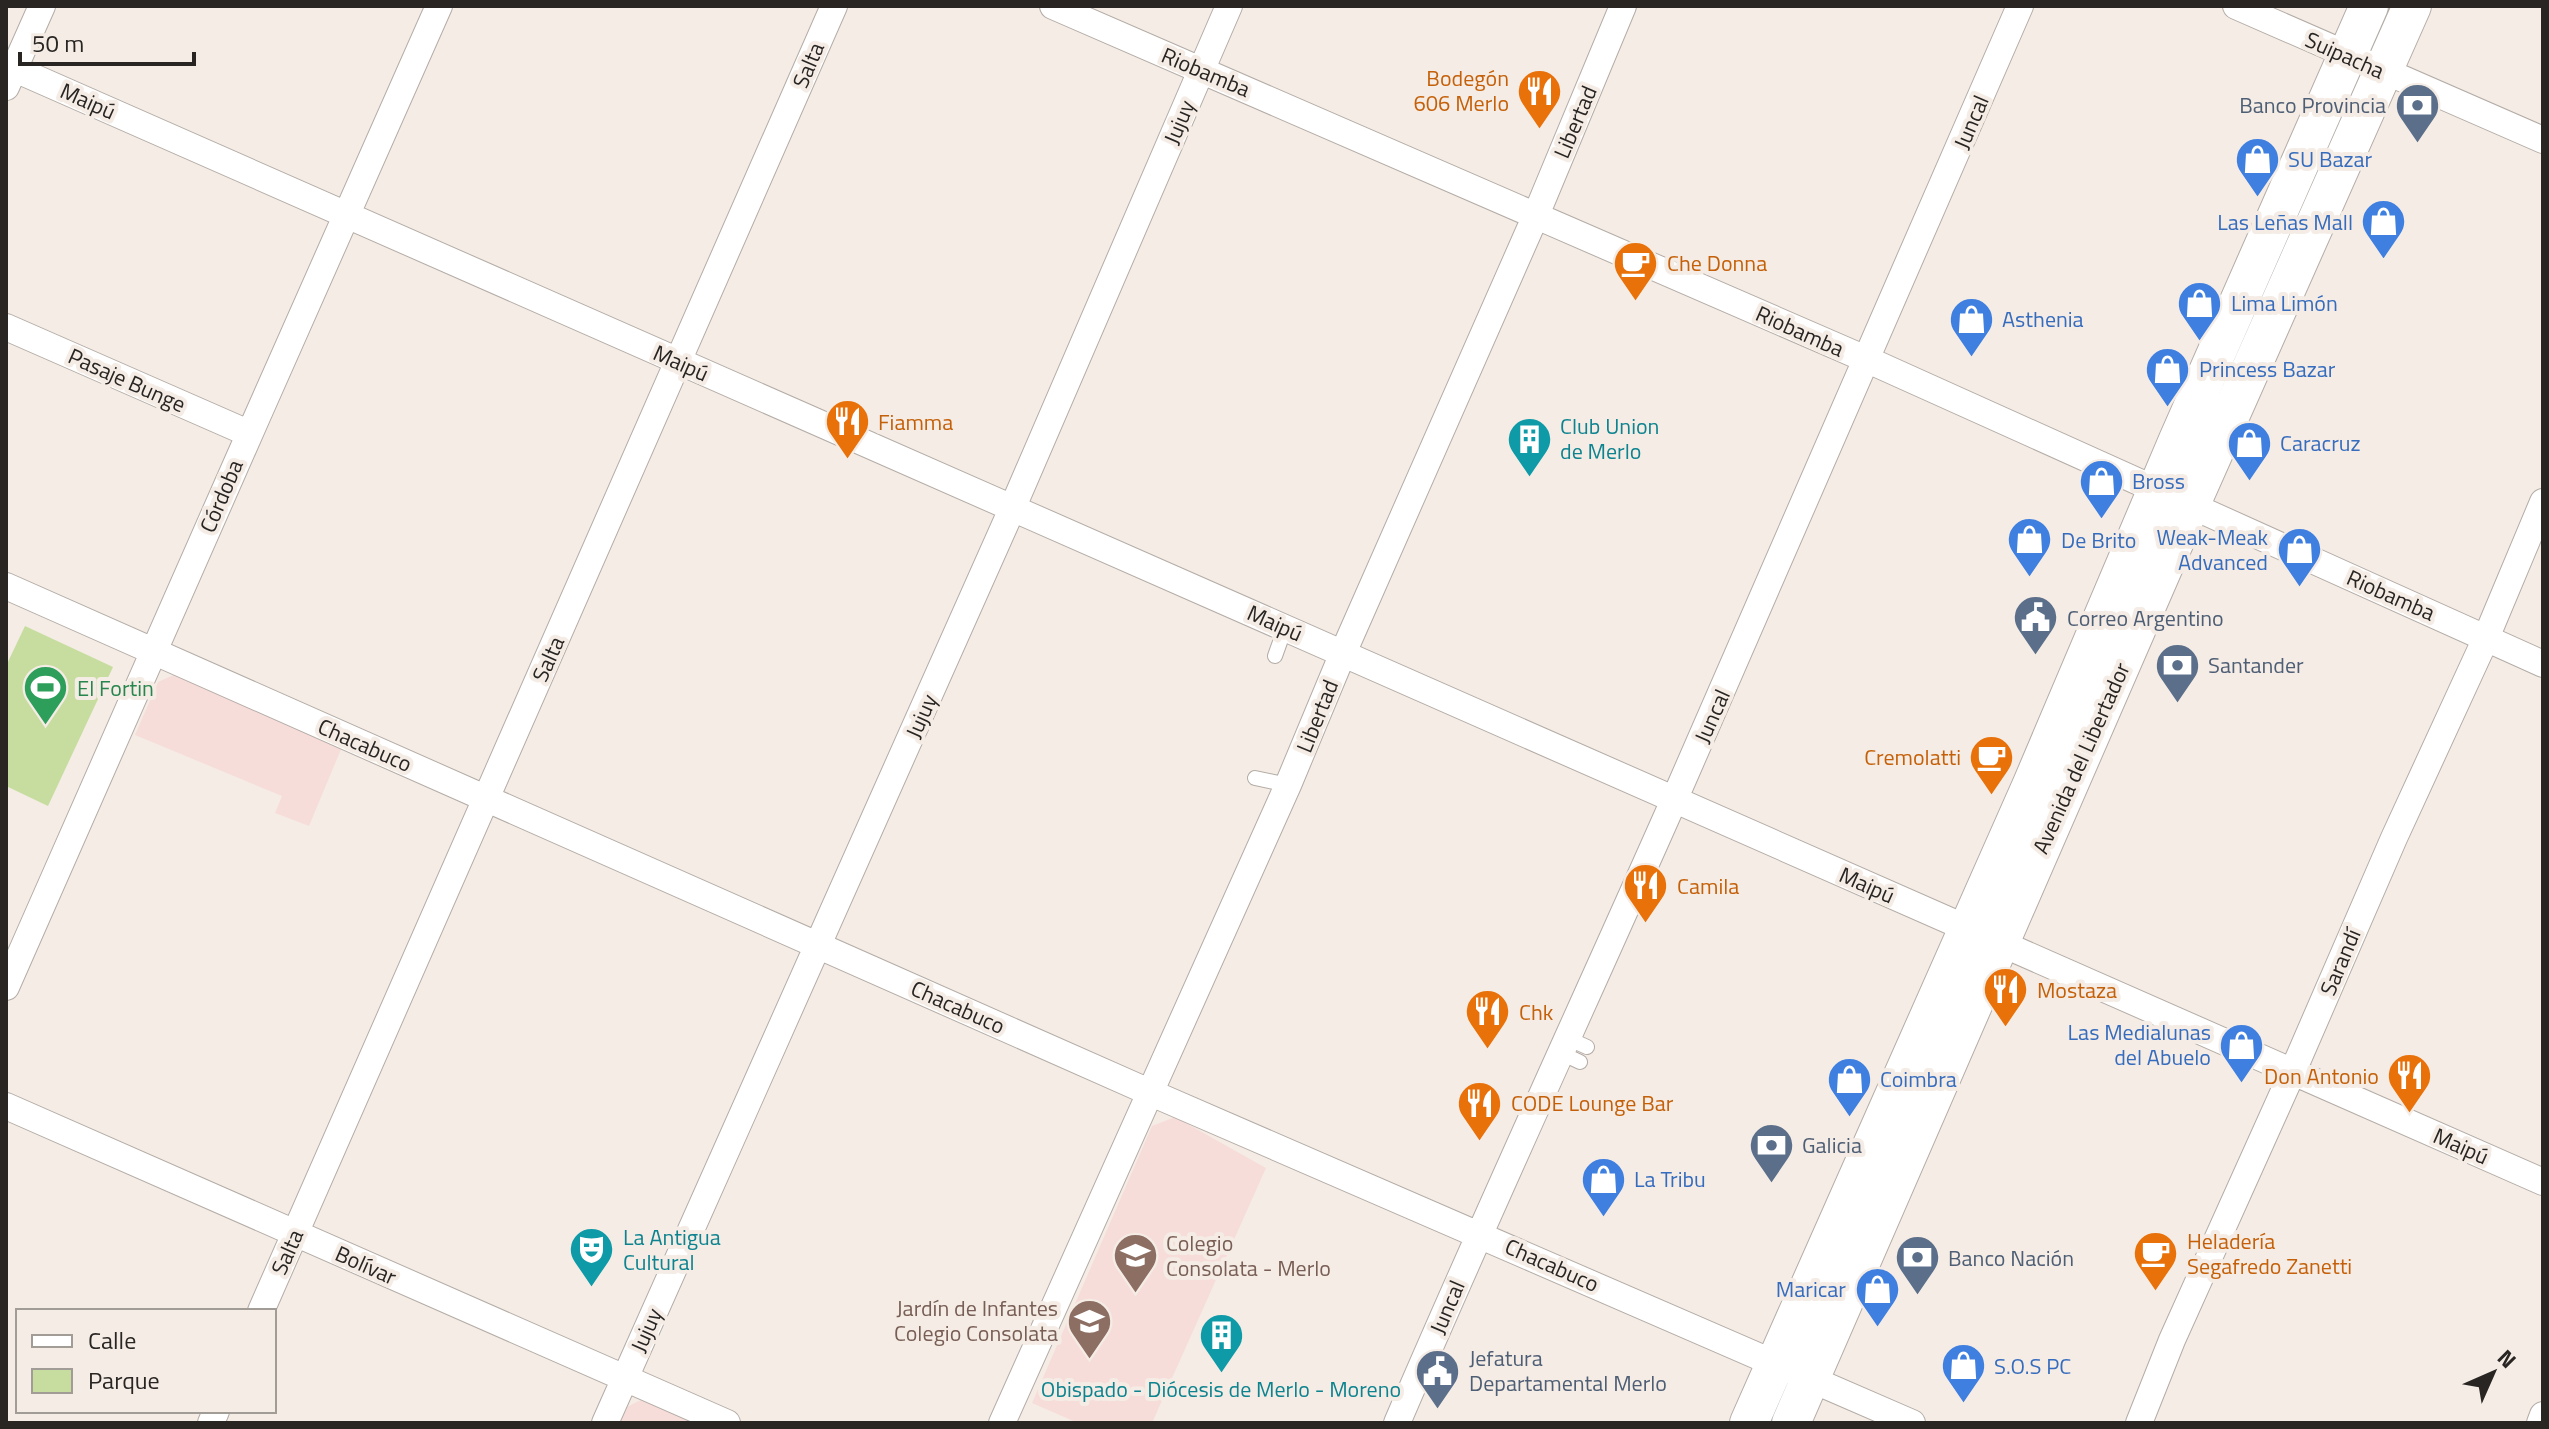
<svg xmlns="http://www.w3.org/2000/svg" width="2549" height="1429" font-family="'Titillium Web',sans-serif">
	<rect width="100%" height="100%" fill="#f4ece5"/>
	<path fill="#f7ddda" d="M176 674 342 747 309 826 275 813 282 796 135 735 158 682Z
		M1175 1117 1266 1168 1152 1423H1078L1032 1403 1152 1126Z
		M643 1399 696 1423H618L625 1408Z"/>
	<path fill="#c7dd9f" d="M25 626 113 667 48 806 6 786V666Z"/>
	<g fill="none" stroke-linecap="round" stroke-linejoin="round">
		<defs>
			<path id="lane" d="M1275 656 1285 628
				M1255 778 1288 785
				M1567 1038 1587 1047
				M1561 1053 1580 1062"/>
			<path id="street" d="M1053 6 1868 360 2543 664
				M2236 6 2543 140
				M6 65 2543 1182
				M6 87 42 6
				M6 327 248 433
				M6 586 1149 1092 1912 1423
				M6 987C151 661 293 332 439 6
				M6 1106 727 1423
				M261 1311 834 6
				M211 1423 216 1411
				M605 1423 1012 509 1229 6
				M1002 1423 1288 785 1343 653 1536 215 1623 6
				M1397 1423C1487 1213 1583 1006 1675 798 1792 535 1907 271 2020 6
				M2139 1423 2172 1340 2293 1071 2394 838 2486 638 2543 502
				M2540 1423 2543 1415"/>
			<path id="secondary" d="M1749 1423 2032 784 2178 440 2369 6
				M1791 1423 2191 504 2412 6"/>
		</defs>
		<use href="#lane" stroke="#b4aca6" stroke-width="16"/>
		<use href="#street" stroke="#b4aca6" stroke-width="28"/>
		<use href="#secondary" stroke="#b4aca6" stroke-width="40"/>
		<use href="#lane" stroke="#fff" stroke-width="14"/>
		<use href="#street" stroke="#fff" stroke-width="26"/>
		<use href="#secondary" stroke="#fff" stroke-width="38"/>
	</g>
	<defs>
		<symbol id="restaurant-pin" viewBox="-11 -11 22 30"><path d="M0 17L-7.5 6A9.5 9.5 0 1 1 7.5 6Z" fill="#e8710a" stroke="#f4ece5"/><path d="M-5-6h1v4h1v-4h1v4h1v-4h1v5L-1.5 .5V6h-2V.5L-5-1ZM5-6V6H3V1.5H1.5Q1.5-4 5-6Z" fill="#fff"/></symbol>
		<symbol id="bank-pin" viewBox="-11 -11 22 30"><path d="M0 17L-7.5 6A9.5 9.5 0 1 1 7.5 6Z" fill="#5c6f8a" stroke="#f4ece5"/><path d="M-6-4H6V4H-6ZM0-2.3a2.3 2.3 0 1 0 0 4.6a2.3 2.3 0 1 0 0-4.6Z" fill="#fff"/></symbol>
		<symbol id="shop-pin" viewBox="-11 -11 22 30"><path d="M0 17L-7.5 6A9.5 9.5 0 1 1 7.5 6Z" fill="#3f7fe0" stroke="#f4ece5"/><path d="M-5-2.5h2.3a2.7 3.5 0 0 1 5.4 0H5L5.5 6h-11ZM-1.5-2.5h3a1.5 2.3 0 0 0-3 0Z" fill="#fff"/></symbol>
		<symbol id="cafe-pin" viewBox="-11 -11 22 30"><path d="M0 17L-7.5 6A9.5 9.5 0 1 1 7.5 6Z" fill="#e8710a" stroke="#f4ece5"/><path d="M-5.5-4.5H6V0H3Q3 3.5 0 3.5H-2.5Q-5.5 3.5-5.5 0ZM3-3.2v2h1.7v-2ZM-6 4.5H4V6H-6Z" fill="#fff"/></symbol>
		<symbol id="building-pin" viewBox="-11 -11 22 30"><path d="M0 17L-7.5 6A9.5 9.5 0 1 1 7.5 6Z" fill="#0f9aa8" stroke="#f4ece5"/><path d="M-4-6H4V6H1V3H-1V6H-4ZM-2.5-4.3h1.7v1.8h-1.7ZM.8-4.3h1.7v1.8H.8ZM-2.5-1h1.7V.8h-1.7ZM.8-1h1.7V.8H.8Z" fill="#fff"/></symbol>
		<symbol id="civic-pin" viewBox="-11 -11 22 30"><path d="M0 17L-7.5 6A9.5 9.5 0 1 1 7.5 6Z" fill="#5c6f8a" stroke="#f4ece5"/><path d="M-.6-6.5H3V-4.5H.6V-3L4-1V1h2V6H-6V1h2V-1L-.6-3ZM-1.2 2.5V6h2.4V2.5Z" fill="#fff"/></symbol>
		<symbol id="stadium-pin" viewBox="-11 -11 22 30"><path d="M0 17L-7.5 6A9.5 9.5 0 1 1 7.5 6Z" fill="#2e9e5b" stroke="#f4ece5"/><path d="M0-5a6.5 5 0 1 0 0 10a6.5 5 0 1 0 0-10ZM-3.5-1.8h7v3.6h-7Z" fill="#fff"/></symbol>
		<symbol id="theatre-pin" viewBox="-11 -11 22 30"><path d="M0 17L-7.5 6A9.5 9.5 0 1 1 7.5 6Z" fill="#0f9aa8" stroke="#f4ece5"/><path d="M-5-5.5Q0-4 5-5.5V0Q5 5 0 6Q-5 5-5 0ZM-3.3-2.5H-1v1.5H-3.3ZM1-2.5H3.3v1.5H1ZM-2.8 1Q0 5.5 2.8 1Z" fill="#fff"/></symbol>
		<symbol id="school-pin" viewBox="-11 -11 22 30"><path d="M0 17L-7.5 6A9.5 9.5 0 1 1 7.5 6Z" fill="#8d6e63" stroke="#f4ece5"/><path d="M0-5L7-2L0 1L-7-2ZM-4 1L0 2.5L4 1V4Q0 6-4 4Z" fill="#fff"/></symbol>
	</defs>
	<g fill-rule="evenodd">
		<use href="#restaurant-pin" x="1514" y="66" width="51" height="69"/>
		<use href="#bank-pin" x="2392" y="80" width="51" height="69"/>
		<use href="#shop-pin" x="2232" y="134" width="51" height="69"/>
		<use href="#shop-pin" x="2358" y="196" width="51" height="69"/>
		<use href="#cafe-pin" x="1610" y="238" width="51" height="69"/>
		<use href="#shop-pin" x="2174" y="278" width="51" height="69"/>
		<use href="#shop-pin" x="1946" y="294" width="51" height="69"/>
		<use href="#shop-pin" x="2142" y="344" width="51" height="69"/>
		<use href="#restaurant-pin" x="822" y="396" width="51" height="69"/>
		<use href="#building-pin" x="1504" y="414" width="51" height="69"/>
		<use href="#shop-pin" x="2224" y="418" width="51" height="69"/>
		<use href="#shop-pin" x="2076" y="456" width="51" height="69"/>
		<use href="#shop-pin" x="2004" y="514" width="51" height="69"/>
		<use href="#shop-pin" x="2274" y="524" width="51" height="69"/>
		<use href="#civic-pin" x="2010" y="592" width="51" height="69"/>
		<use href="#bank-pin" x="2152" y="640" width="51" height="69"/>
		<use href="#stadium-pin" x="20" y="662" width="51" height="69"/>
		<use href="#cafe-pin" x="1966" y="732" width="51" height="69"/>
		<use href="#restaurant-pin" x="1620" y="860" width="51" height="69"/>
		<use href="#restaurant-pin" x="1980" y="964" width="51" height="69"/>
		<use href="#restaurant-pin" x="1462" y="986" width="51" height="69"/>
		<use href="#shop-pin" x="2216" y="1020" width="51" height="69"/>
		<use href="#restaurant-pin" x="2384" y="1050" width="51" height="69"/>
		<use href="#shop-pin" x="1824" y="1054" width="51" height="69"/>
		<use href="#restaurant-pin" x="1454" y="1078" width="51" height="69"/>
		<use href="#bank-pin" x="1746" y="1120" width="51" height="69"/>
		<use href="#shop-pin" x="1578" y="1154" width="51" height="69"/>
		<use href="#theatre-pin" x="566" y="1224" width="51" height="69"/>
		<use href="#cafe-pin" x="2130" y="1228" width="51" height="69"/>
		<use href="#school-pin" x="1110" y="1230" width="51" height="69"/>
		<use href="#bank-pin" x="1892" y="1232" width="51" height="69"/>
		<use href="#shop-pin" x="1852" y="1264" width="51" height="69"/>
		<use href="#school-pin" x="1064" y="1296" width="51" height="69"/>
		<use href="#building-pin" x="1196" y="1310" width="51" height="69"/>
		<use href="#shop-pin" x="1938" y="1340" width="51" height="69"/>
		<use href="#civic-pin" x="1412" y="1346" width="51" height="69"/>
	</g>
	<g text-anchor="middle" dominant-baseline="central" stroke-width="8" stroke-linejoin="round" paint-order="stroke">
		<g font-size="22" fill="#282523" stroke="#f4ece5">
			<text transform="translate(2345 55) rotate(24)">Suipacha</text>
			<text transform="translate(808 65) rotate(-67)">Salta</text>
			<text transform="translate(1206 72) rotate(23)">Riobamba</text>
			<text transform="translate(88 101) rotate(24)">Maipú</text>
			<text transform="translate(1179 122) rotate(-67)">Jujuy</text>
			<text transform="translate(1575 122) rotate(-67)">Libertad</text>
			<text transform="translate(1971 122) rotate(-67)">Juncal</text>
			<text transform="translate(1800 331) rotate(24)">Riobamba</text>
			<text transform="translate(681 363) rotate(24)">Maipú</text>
			<text transform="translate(127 380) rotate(24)">Pasaje Bunge</text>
			<text transform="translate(221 496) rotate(-67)">Córdoba</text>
			<text transform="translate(2391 595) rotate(24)">Riobamba</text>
			<text transform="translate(1275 623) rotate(24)">Maipú</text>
			<text transform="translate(548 659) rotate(-66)">Salta</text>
			<text transform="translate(921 716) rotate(-66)">Jujuy</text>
			<text transform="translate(1317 716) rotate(-68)">Libertad</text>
			<text transform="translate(1712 716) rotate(-66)">Juncal</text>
			<text transform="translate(365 745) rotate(24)">Chacabuco</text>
			<text transform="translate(2081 758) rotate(-66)">Avenida del Libertador</text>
			<text transform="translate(1867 885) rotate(24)">Maipú</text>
			<text transform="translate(2340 962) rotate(-67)">Sarandí</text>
			<text transform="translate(958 1007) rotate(24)">Chacabuco</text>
			<text transform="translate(2461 1146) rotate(24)">Maipú</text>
			<text transform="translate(287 1252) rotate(-66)">Salta</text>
			<text transform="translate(366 1265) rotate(24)">Bolívar</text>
			<text transform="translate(1552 1265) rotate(24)">Chacabuco</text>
			<text transform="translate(1447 1307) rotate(-67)">Juncal</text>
			<text transform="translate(646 1330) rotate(-66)">Jujuy</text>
		</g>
		<g font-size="22" fill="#c56008" stroke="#f4ece5" text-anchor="start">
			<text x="1509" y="78" text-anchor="end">Bodegón<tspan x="1509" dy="25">606 Merlo</tspan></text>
			<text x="1667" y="263">Che Donna</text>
			<text x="878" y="422">Fiamma</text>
			<text x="1961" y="757" text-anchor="end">Cremolatti</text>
			<text x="1677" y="886">Camila</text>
			<text x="2037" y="990">Mostaza</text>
			<text x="1519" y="1012">Chk</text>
			<text x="2379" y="1076" text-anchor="end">Don Antonio</text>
			<text x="1511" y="1103">CODE Lounge Bar</text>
			<text x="2187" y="1241">Heladería<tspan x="2187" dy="25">Segafredo Zanetti</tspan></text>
		</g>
		<g font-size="22" fill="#4e5e75" stroke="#f4ece5" text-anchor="start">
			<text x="2386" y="105" text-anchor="end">Banco Provincia</text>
			<text x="2067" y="618">Correo Argentino</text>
			<text x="2208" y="665">Santander</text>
			<text x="1802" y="1145">Galicia</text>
			<text x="1948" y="1258">Banco Nación</text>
			<text x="1469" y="1358">Jefatura<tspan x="1469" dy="25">Departamental Merlo</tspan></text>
		</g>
		<g font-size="22" fill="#366cbe" stroke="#f4ece5" text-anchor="start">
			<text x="2288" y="159">SU Bazar</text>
			<text x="2353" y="222" text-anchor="end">Las Leñas Mall</text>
			<text x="2231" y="303">Lima Limón</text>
			<text x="2002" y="319">Asthenia</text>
			<text x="2199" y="369">Princess Bazar</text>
			<text x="2280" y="443">Caracruz</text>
			<text x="2132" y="481">Bross</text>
			<text x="2268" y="537" text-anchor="end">Weak-Meak<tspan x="2268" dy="25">Advanced</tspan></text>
			<text x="2061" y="540">De Brito</text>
			<text x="2211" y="1032" text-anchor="end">Las Medialunas<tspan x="2211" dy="25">del Abuelo</tspan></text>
			<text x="1880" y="1079">Coimbra</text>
			<text x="1634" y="1179">La Tribu</text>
			<text x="1846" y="1289" text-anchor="end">Maricar</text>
			<text x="1994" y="1366">S.O.S PC</text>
		</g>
		<g font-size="22" fill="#0d838f" stroke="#f4ece5" text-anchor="start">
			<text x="1560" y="426">Club Union<tspan x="1560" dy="25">de Merlo</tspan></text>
			<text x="623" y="1237">La Antigua<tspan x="623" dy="25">Cultural</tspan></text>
			<text x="1221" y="1389" text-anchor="middle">Obispado - Diócesis de Merlo - Moreno</text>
		</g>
		<g font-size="22" fill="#27864d" stroke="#f4ece5" text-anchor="start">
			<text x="77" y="688">El Fortin</text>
		</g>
		<g font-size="22" fill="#785e54" stroke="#f4ece5" text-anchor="start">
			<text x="1166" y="1243">Colegio<tspan x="1166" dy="25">Consolata - Merlo</tspan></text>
			<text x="1058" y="1308" text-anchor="end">Jardín de Infantes<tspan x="1058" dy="25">Colegio Consolata</tspan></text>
		</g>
	</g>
	<rect width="2549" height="1429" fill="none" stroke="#282523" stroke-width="16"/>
	<rect x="16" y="1309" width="260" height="104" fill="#f4ece5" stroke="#a29c97" stroke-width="2"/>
	<rect x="32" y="1335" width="40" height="12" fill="#ffffff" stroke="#a29c97" stroke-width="2"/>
	<text x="88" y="1349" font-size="24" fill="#282523">Calle</text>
	<rect x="32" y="1369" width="40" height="24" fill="#c7dd9f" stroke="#a29c97" stroke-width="2"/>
	<text x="88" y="1389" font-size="24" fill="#282523">Parque</text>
	<g transform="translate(2493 1373) rotate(45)" stroke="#f4ece5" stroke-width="6" paint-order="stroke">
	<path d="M0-6L14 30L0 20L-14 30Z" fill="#282523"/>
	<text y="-12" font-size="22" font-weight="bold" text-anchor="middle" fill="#282523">N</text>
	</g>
	<path d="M20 52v12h174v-12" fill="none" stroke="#282523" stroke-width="4"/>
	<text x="32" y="52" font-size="24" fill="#282523" stroke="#f4ece5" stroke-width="6" paint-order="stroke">50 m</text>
</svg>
